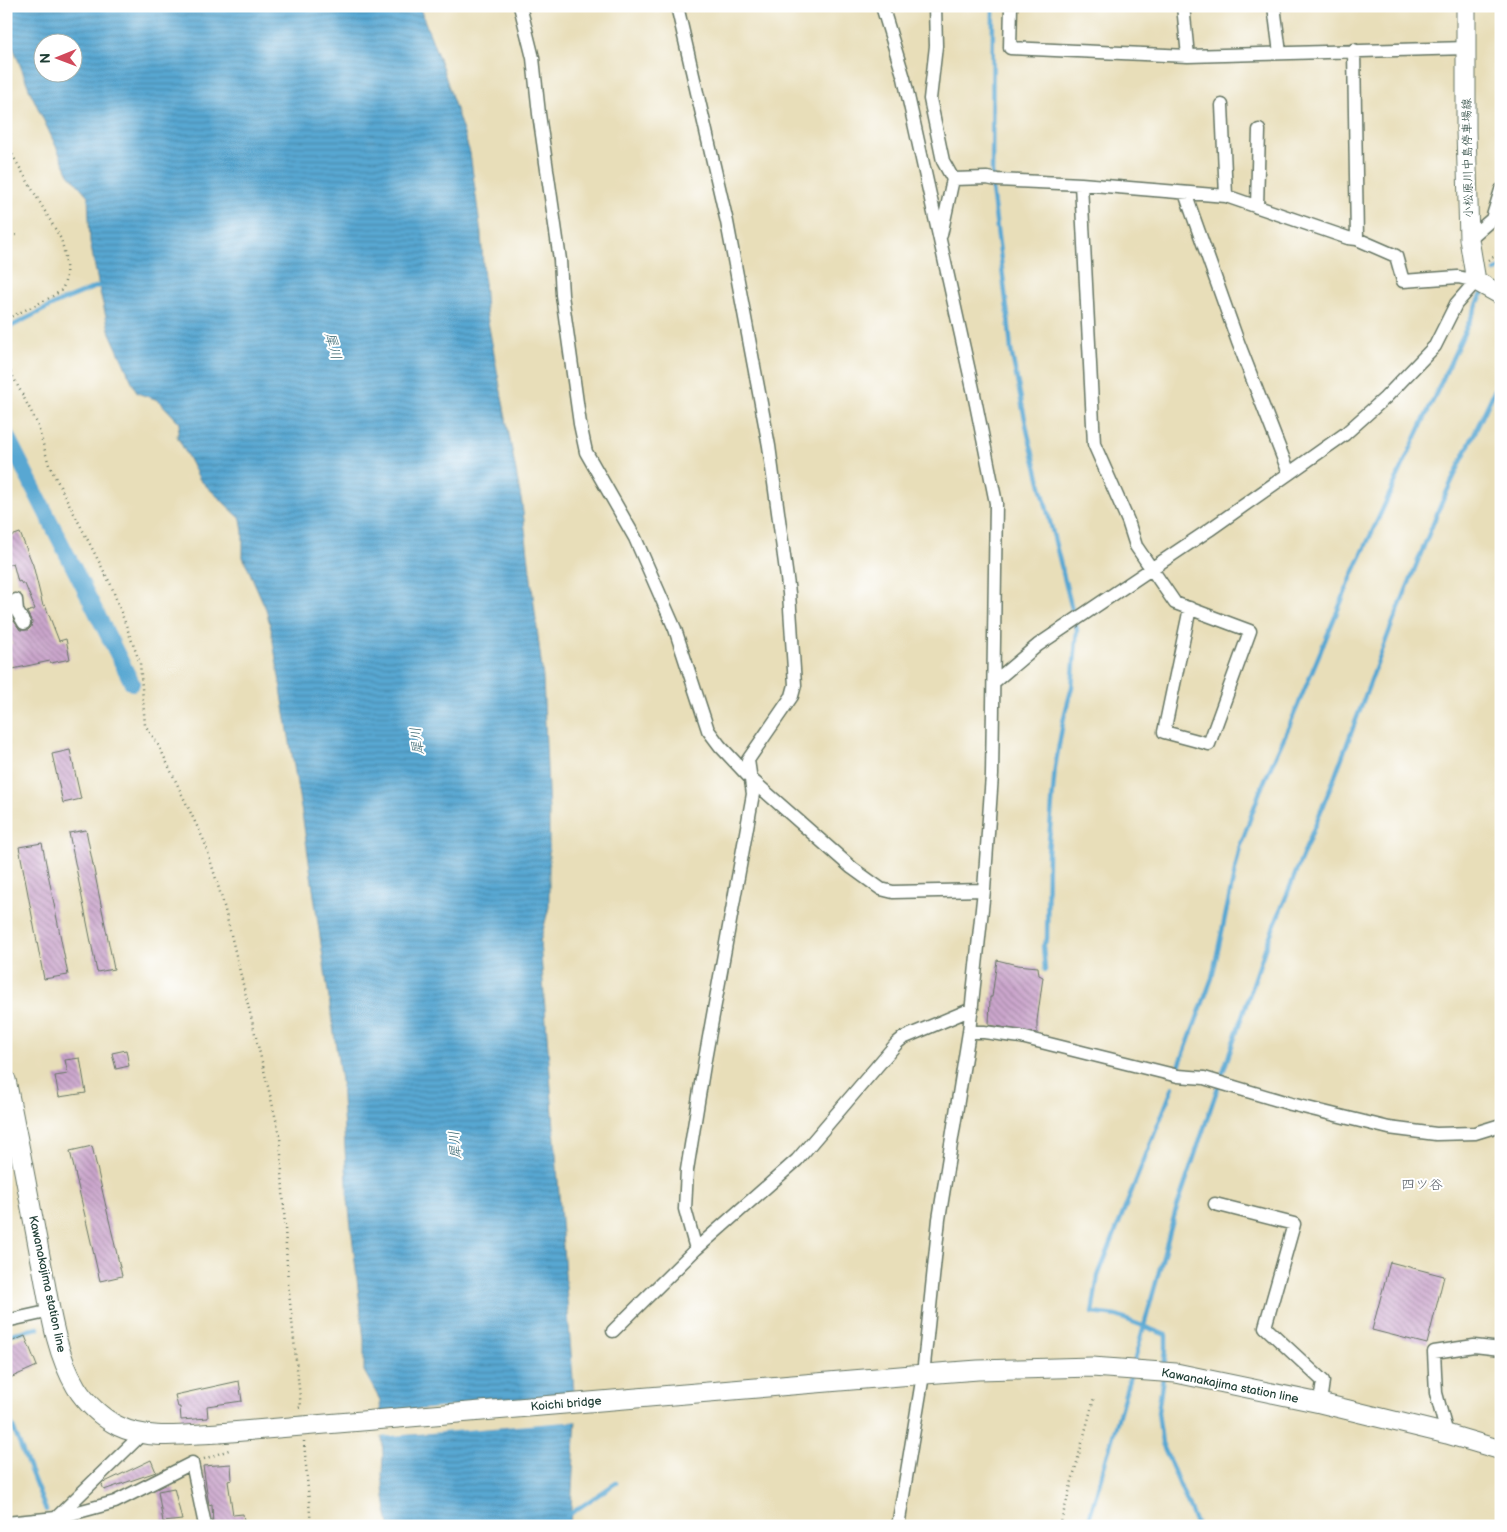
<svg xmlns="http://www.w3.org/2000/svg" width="1507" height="1532" font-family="'Balsamiq Sans','Klee One',sans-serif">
	<defs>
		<pattern id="water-rules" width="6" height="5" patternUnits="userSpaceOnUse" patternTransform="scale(1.25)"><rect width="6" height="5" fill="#58a7d2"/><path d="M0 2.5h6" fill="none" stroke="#4889ab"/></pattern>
		<pattern id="building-back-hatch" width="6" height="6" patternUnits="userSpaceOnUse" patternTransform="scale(1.25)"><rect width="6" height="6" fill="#cba6cc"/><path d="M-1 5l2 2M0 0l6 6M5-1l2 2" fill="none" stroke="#a488a6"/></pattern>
	</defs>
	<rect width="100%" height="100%" fill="#fff"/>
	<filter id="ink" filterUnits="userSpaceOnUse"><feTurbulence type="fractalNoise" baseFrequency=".02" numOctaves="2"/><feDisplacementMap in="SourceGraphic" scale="10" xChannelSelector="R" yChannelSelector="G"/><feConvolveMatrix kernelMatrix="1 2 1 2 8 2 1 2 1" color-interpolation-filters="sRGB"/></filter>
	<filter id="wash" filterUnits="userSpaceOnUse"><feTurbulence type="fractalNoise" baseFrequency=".0096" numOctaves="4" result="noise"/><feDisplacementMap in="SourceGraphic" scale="20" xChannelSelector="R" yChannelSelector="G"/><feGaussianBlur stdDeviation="1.12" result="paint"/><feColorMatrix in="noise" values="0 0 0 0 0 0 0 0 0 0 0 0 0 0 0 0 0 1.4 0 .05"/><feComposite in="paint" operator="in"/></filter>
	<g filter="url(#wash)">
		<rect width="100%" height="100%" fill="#e8deb9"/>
		<path fill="url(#water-rules)" stroke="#3c7283" fill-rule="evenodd" d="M6 6H419L443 69 470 153 481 233 486 311 522 504 543 678 549 812V907L540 942 576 1419 570 1526H389L382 1475 383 1455 380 1400 364 1371V1340L348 1200 341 1081 303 820 271 629 266 609 243 557V532L241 519 200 480 177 436 180 423 158 400 137 393 110 333 100 292 90 242 88 196 69 174 30 91 6 28ZM42 42H72V72H42Z"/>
		<path fill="#e8deb9" d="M577 1397 579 1421 379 1437 378 1413Z"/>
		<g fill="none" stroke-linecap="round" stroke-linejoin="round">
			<path stroke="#58a7d2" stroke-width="4.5" d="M993 6 992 189 1008 316 1011 350 1028 434 1077 629 1072 687 1064 717 1055 767 1048 853 1047 939 1043 946 1045 970
				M1495 271 1501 268
				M6 329 57 303 98 286
				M1178 1069 1212 978 1240 847 1260 791 1290 724 1355 569 1482 294
				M6 1335 38 1328
				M1133 1366 1175 1213 1266 946 1335 776 1389 632 1441 504 1501 377
				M1164 1367 1166 1350V1335L1117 1316 1092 1313 1098 1276 1173 1087
				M1163 1377 1158 1412 1162 1443 1197 1526
				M6 1410 46 1510
				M567 1516 616 1483
				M1087 1526 1131 1373"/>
			<path stroke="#58a7d2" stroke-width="16" d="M6 434 132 683"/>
		</g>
		<g id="blocks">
			<path fill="url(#building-back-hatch)" d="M20 533 33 565 43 606 45 605 59 641 66 639 70 659 51 663 50 661 13 669 8 645 12 644 7 623 14 621 20 630H28L31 627 32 622 27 612 35 609 25 584H22L20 581 18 582 13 563 6 566V538Z
				M70 750 81 799 63 803 52 754Z
				M86 830 114 969 97 972 69 833Z
				M42 843 68 975 44 979 19 847Z
				M997 960 1017 965 1038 967 1039 975 1043 977 1037 1021V1033L989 1025 990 997H992Z
				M126 1050 129 1066 116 1069 112 1053Z
				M80 1058 86 1093 59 1097 55 1076 68 1074 65 1060Z
				M92 1146 122 1276 100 1281 70 1151Z
				M1390 1262 1444 1276 1427 1344 1372 1330Z
				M25 1336 37 1366 10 1378V1376L6 1378V1344Z
				M239 1381 242 1401 207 1406 208 1418 181 1420 180 1407H178L175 1395Z
				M151 1460 156 1472 104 1490 102 1485 105 1482Z
				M231 1464 232 1480 228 1481 233 1515 243 1514 245 1526H213L212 1504 209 1505 203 1466Z
				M174 1488 182 1520 163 1522 158 1491Z"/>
		</g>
	</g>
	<g filter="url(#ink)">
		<use href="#blocks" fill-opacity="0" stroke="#657563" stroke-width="1"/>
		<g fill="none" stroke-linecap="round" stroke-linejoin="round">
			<defs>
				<path id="street" d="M520 6 533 58 539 114 560 260 562 295 580 424 586 452 635 538 675 629 708 730 720 746 751 779 852 868 881 889 893 892 984 890
					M677 6 727 222 769 446 789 593 795 685 792 696 748 760 753 794 704 1065 687 1170 685 1209 696 1249
					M882 6 904 78 973 389 996 503 992 775 984 890 969 1032 939 1219 923 1375 898 1526
					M935 6 936 46 930 99 943 161 953 179 987 178 997 180 1081 184 1094 444 1128 521 1136 546 1175 603 1250 631 1209 744 1164 732 1190 608
					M1011 6 1010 48 1188 56 1467 48
					M1183 6 1188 56
					M1274 6 1280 53
					M1222 105 1226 196
					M1081 184 1226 196 1348 238 1357 239 1354 50
					M1185 193 1238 342 1289 473
					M1257 207 1259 130
					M941 235 953 179
					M1469 239 1492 219 1501 190
					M16 600 17 611 24 623
					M994 682 1038 645 1209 530 1345 434 1385 398 1435 346 1456 304 1476 281 1458 277 1403 281 1396 256 1357 239
					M969 1032H984L1021 1037 1178 1076 1204 1078 1291 1104 1389 1128 1436 1134 1475 1133 1501 1125
					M1215 1204 1294 1224 1265 1327 1323 1381 1320 1403
					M6 1321 51 1311
					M613 1331 696 1249 797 1160 897 1043 903 1038 972 1009
					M1447 1434 1436 1393 1434 1352 1474 1346 1501 1349
					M6 1523 56 1518 142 1434
					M59 1526 56 1518 115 1502 192 1463 205 1525"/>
				<path id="secondary" d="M1466 6V131L1469 239 1476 281 1501 295
					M6 1080C18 1138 29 1197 40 1256 49 1299 53 1348 76 1387 85 1402 102 1418 118 1426 148 1441 187 1434 219 1433
					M912 1375 978 1370 1092 1367 1176 1373 1320 1403 1447 1434 1501 1450"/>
			</defs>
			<use href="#street" stroke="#657563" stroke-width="15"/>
			<use href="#secondary" stroke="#657563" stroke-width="21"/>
			<path stroke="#657563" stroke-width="2.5" stroke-dasharray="1 4" stroke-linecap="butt" d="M6 141 13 156 61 239C65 254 70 275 62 289 58 296 16 314 6 319
				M6 239 19 234
				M1488 260 1501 253
				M6 363 37 423 49 465 111 585 140 663 145 725 159 746 205 843 223 902 280 1136 288 1283 301 1407 298 1408
				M304 1441 311 1526
				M204 1459 229 1450
				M1060 1526 1094 1398"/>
			<use href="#street" stroke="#fff" stroke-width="12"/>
			<use href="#secondary" stroke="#fff" stroke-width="19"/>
			<defs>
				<path id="secondary-bridge" d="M219 1433 912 1375"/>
			</defs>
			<use href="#secondary-bridge" stroke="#657563" stroke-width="21" stroke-linecap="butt"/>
			<use href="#secondary-bridge" stroke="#fff" stroke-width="19"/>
		</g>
	</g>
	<g text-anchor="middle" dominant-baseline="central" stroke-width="4" stroke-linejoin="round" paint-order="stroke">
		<g font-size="12" fill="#1f3d34" stroke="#fff">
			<text transform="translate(1468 158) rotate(-91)">小松原川中島停車場線</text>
			<text transform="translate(47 1284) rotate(78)">Kawanakajima station line</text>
			<text transform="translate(1230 1386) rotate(11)">Kawanakajima station line</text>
			<text transform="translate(566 1404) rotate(-5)">Koichi bridge</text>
		</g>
		<g font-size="14" font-style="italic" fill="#33626b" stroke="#fff">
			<text transform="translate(333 346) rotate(75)">犀川</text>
			<text transform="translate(417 741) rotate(-97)">犀川</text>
			<text transform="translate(455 1145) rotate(-95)">犀川</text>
		</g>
		<g font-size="14" fill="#5b6269" stroke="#fff">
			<text x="1422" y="1184">四ツ谷</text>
		</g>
	</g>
	<rect width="1507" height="1532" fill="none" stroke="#fff" stroke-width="25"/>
	<g transform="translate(58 58) rotate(269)"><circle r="24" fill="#ffffff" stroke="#a5b1ae"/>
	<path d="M0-4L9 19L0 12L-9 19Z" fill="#d1495b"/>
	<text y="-8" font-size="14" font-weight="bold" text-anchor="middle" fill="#1f3d34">N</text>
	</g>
</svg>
